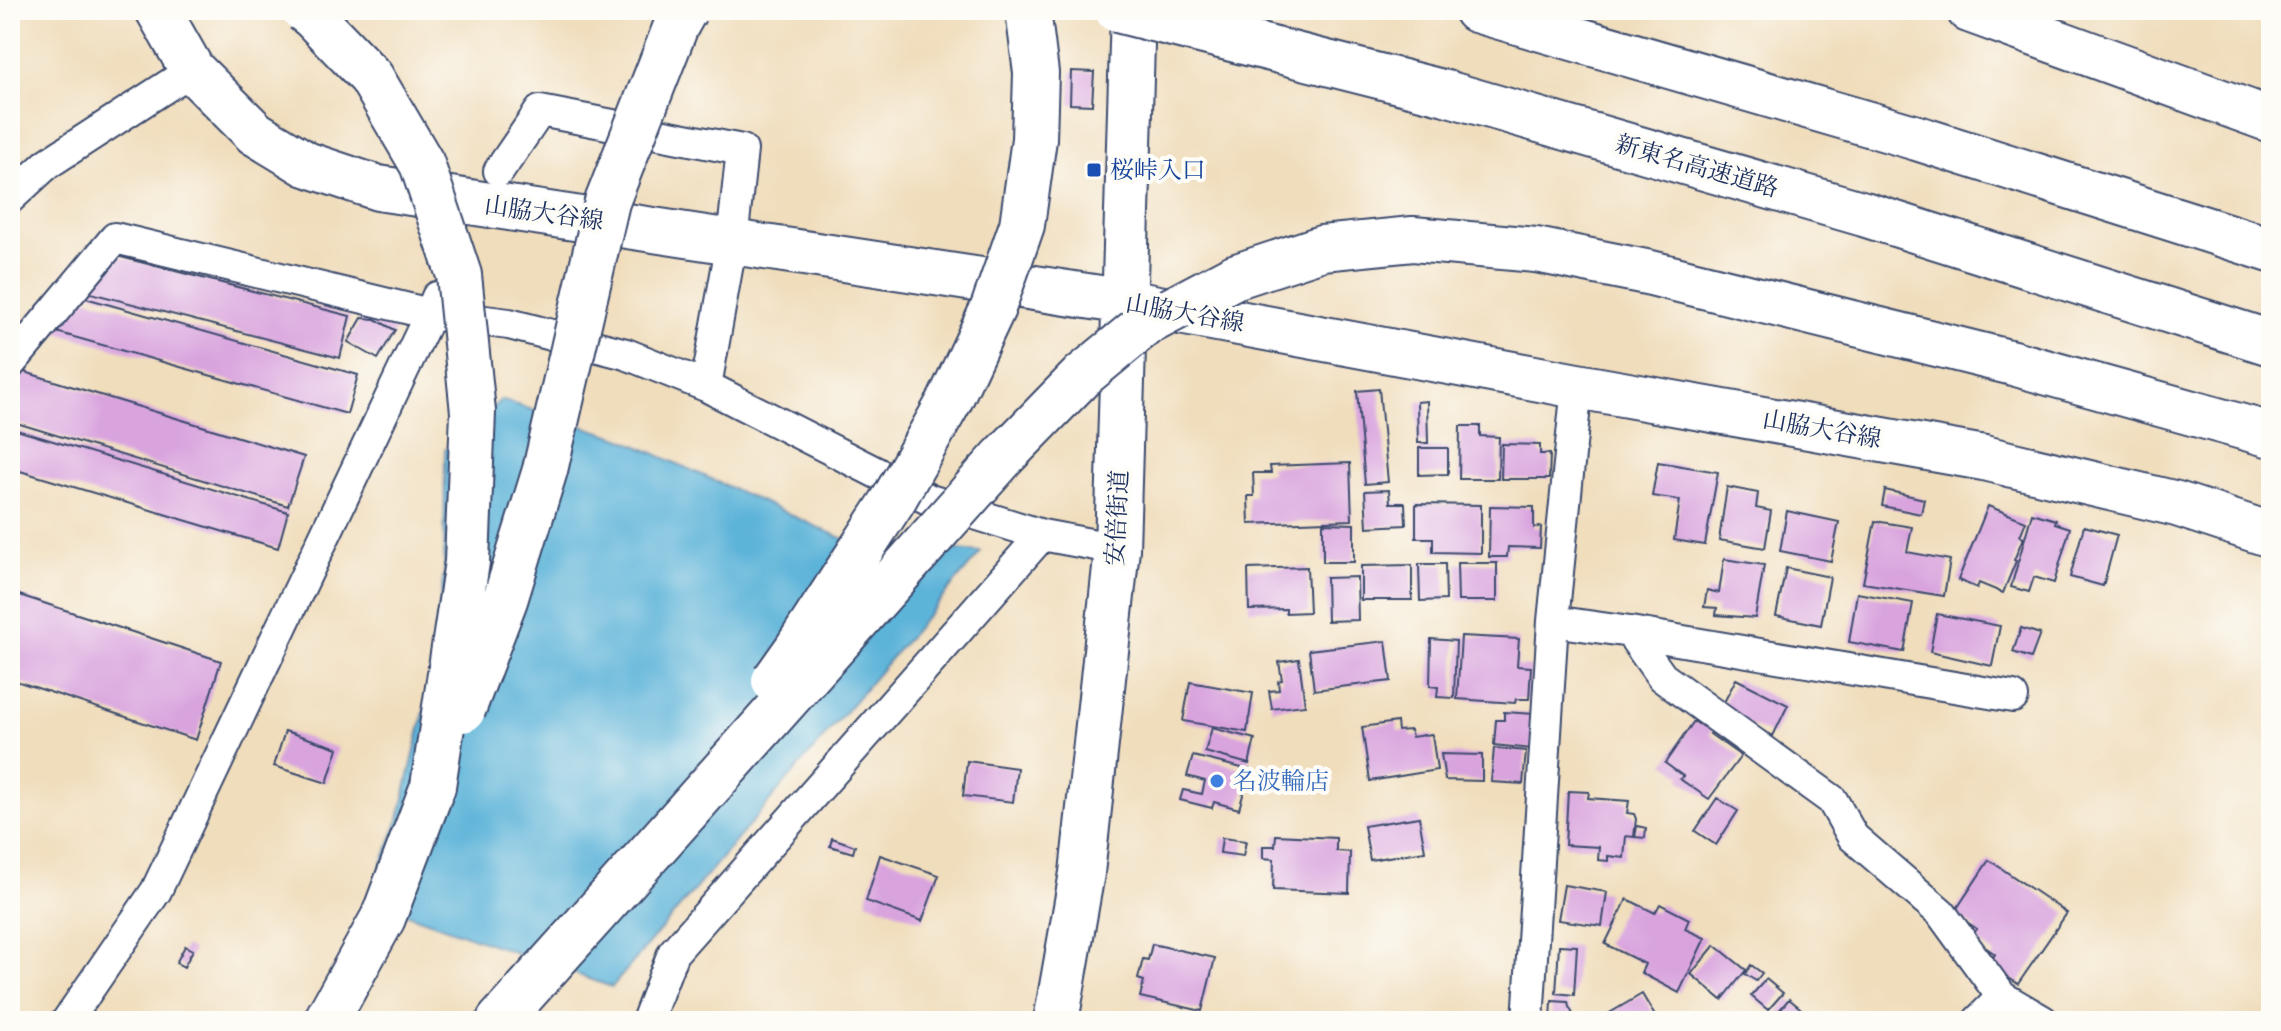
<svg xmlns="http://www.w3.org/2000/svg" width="2281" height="1031" font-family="Alegreya,'Noto Serif JP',serif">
	<rect width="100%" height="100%" fill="#fdfcf7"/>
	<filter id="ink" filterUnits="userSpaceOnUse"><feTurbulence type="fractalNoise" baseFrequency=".0125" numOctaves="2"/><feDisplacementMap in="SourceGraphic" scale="16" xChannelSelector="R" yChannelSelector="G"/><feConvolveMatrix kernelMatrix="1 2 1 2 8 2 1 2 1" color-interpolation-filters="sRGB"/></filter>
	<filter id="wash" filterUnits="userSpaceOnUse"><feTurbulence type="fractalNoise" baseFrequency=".006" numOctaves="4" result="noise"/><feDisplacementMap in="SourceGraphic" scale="32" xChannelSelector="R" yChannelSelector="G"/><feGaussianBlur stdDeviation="1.8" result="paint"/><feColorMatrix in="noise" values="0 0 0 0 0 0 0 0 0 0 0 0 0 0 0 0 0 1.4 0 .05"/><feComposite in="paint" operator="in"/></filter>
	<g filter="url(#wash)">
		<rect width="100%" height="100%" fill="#f0ddbc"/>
		<path fill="#5db4d9" stroke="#3c729c" stroke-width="2" d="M501 400 620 438 846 540 981 552 612 987 368 900 399 819 426 703 444 573 445 450Z"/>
		<g id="blocks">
			<path fill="#d9a4de" d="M1071 71 1094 72 1092 105 1070 104Z
				M117 256 350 316 340 358 87 292Z
				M82 297 358 375 347 414 56 332Z
				M362 318 375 319 395 330 378 359 348 342Z
				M18 370 304 457 288 506 10 421V381Z
				M1379 389 1388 482 1365 484 1357 391Z
				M1427 401 1428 443H1418L1417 402Z
				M1460 426H1480V436L1499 437 1498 479H1459Z
				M10 428 288 512 278 548 10 468Z
				M1502 444 1540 445V454H1550L1549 479H1501Z
				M1419 448H1448V474L1419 475Z
				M1658 462 1718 472 1705 545 1674 540 1680 500 1652 496Z
				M1350 463 1352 520 1249 524 1248 496H1254L1253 473H1271L1270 466Z
				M1727 487 1758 493 1756 508 1771 511 1765 548 1719 540Z
				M1389 490 1390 503H1405L1406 525 1367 527 1365 491Z
				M1885 490 1924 499 1921 514 1882 506Z
				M1416 504 1481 505V553L1433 552V538H1416Z
				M1490 506 1534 507V528L1541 527 1540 548 1508 547 1507 557H1489Z
				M1988 506 2026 521 2020 536 2023 538 2014 560 2016 561 2003 593 1979 583 1977 588 1958 580Z
				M1787 511 1839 522 1831 561 1780 551Z
				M2032 513 2056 520 2055 523 2070 528 2054 583 2034 577 2029 592 2011 587Z
				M1875 521 1912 527 1907 552 1950 560 1944 596 1863 583Z
				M1323 523 1354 524V562H1323Z
				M2084 526 2117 535 2103 586 2070 577Z
				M1724 559 1764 565 1755 618 1716 615 1717 608 1704 607 1707 590 1719 593Z
				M1457 563H1497V601H1458Z
				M1419 564H1445L1446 600 1420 601Z
				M1412 565V600H1361V566Z
				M1307 567 1309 612 1286 613V609L1249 610 1248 569Z
				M1786 568 1830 577 1821 625 1776 616Z
				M1357 577 1358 620 1327 621 1326 578Z
				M10 592 221 661 196 740 10 679Z
				M1857 593 1913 603 1904 652 1849 642Z
				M1937 614 2000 626 1992 666 1930 652Z
				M2021 628 2040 634 2031 658 2013 652Z
				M1461 636 1519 639 1517 666 1531 667 1529 699H1516L1515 703 1457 699Z
				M1431 639 1456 641 1454 698 1437 697 1438 687 1430 686Z
				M1386 641 1391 681 1314 690 1309 650Z
				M1299 659 1305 705 1272 709 1269 691 1279 690 1278 681 1282 680 1279 662Z
				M1736 679 1788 705 1773 736 1720 710Z
				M1190 682 1253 693 1247 732 1183 721Z
				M1504 712 1535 714 1532 749 1494 745 1496 720H1504Z
				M1701 719 1714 728 1710 734 1741 756 1709 799 1680 779 1683 776 1665 763 1694 721 1698 724Z
				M1397 722 1398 731 1410 730 1412 737 1432 734 1437 770 1370 781 1362 727Z
				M1212 728 1255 739 1249 764 1205 752Z
				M285 731 338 748 327 783 274 766Z
				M1494 748 1526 751 1523 784 1491 782Z
				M1441 754 1482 755V781L1445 780Z
				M1193 756 1250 770 1239 809 1214 802 1212 808 1180 800 1183 790 1202 794 1205 781 1187 776Z
				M967 761 1017 768 1013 802 963 796Z
				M1568 791 1589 792 1588 798 1629 801 1627 813 1634 814 1636 819 1634 837 1626 836 1624 858 1608 856V861L1598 860 1599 847 1565 845Z
				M1717 798 1738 811 1716 845 1695 831Z
				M1419 817 1425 851 1370 860 1364 826Z
				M1637 826 1646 828 1645 838 1635 837Z
				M1276 835 1336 838V851L1350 852 1349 893 1273 890 1274 859 1263 858V846H1275Z
				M832 838 855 846 853 853 830 846Z
				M1222 838 1246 841 1243 856 1220 853Z
				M880 855 939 875 922 921 866 901Z
				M1989 860 2067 913 2018 984 1989 965 1995 954 1971 937 1977 929 1954 913Z
				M1564 885 1607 892 1602 926 1558 920Z
				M1627 899 1655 913 1660 904 1689 919 1685 929 1705 938 1679 993 1641 973 1645 964 1605 944Z
				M1152 944 1215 958 1202 1011 1140 997 1144 981 1138 979 1143 959 1148 960Z
				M1559 945 1577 946 1574 995 1556 993Z
				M1715 945 1746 970 1722 1000 1691 974Z
				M185 946 193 950 184 967 176 963Z
				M1751 965 1762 973 1756 981 1745 974Z
				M1766 979 1783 993 1768 1010 1751 996Z
				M1642 994 1658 1021H1596Z
				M1789 999 1816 1021H1770Z
				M1552 1001 1568 1002 1569 1007 1577 1021H1551Z"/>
		</g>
	</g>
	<g filter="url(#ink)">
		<use href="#blocks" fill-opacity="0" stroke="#3b496c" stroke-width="2"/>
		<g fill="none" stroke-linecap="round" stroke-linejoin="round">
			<defs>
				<path id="minor" d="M499 171 540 111 742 150 732 241 706 386 930 500 1042 535 1117 549
					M10 198 47 164 192 70
					M10 364 115 238 430 314 437 297
					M1553 621 1630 632 2013 697
					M1630 632 1662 677 1832 800 1853 837 1941 913 2002 997 2043 1021
					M67 1021 156 891 430 314 509 324 626 354 706 386
					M647 1021 673 953 1042 535
					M1528 1021 1553 621 1577 386
					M1978 1021 2002 997"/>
				<path id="primary" d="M158 10 192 70 255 133 306 164 378 188 1126 302 1577 386 1984 458 2177 504 2271 535
					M1056 1021 1082 873 1117 549 1133 10"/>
				<path id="motorway" d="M1476 10 1917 138 2271 250
					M1969 10 2271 120
					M326 1021 383 918 433 786
					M499 1021 639 865"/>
			</defs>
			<use href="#minor" stroke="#3b496c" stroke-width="34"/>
			<use href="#primary" stroke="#3b496c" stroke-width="48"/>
			<use href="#motorway" stroke="#3b496c" stroke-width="48"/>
			<use href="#minor" stroke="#fff" stroke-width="30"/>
			<use href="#primary" stroke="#fff" stroke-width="44"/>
			<use href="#motorway" stroke="#fff" stroke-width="44"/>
			<defs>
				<path id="motorway-bridge" d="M304 10 313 17 371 77 422 164 459 275 473 412 467 562 433 786
					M1117 10 1446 93 1864 214 2271 343
					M774 681 796 650 894 499 950 400 993 308 1022 225 1034 139 1036 73 1028 10
					M463 710 505 600 545 470 607 202 676 26 685 10
					M639 865 1003 457 1082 376 1145 324 1234 277 1322 248 1413 239 1536 250 1651 273 2013 363 2271 435"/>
			</defs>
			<use href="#motorway-bridge" stroke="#3b496c" stroke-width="48" stroke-linecap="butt"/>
			<use href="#motorway-bridge" stroke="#fff" stroke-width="44"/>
		</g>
	</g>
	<rect fill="#1a4fb4" stroke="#fdfcf7" stroke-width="3" x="1086" y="162" width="16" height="16" rx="4"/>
	<circle fill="#3f7fe0" stroke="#fdfcf7" stroke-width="3" cx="1217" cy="781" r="8"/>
	<g text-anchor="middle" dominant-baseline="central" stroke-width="8" stroke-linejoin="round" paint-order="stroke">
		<g font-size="24" fill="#1b2f5e" stroke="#fdfcf7">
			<text transform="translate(1697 166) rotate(16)">新東名高速道路</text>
			<text transform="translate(544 213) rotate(8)">山脇大谷線</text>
			<text transform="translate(1185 313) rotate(10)">山脇大谷線</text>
			<text transform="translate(1822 429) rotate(10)">山脇大谷線</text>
			<text transform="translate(1117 518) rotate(-87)">安倍街道</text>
		</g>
		<g font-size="24" fill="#164399" stroke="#fdfcf7" text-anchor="start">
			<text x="1110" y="170">桜峠入口</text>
		</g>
		<g font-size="24" fill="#366cbe" stroke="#fdfcf7" text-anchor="start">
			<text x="1233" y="781">名波輪店</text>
		</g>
	</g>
	<rect width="2281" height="1031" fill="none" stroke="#fdfcf7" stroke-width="40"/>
</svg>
